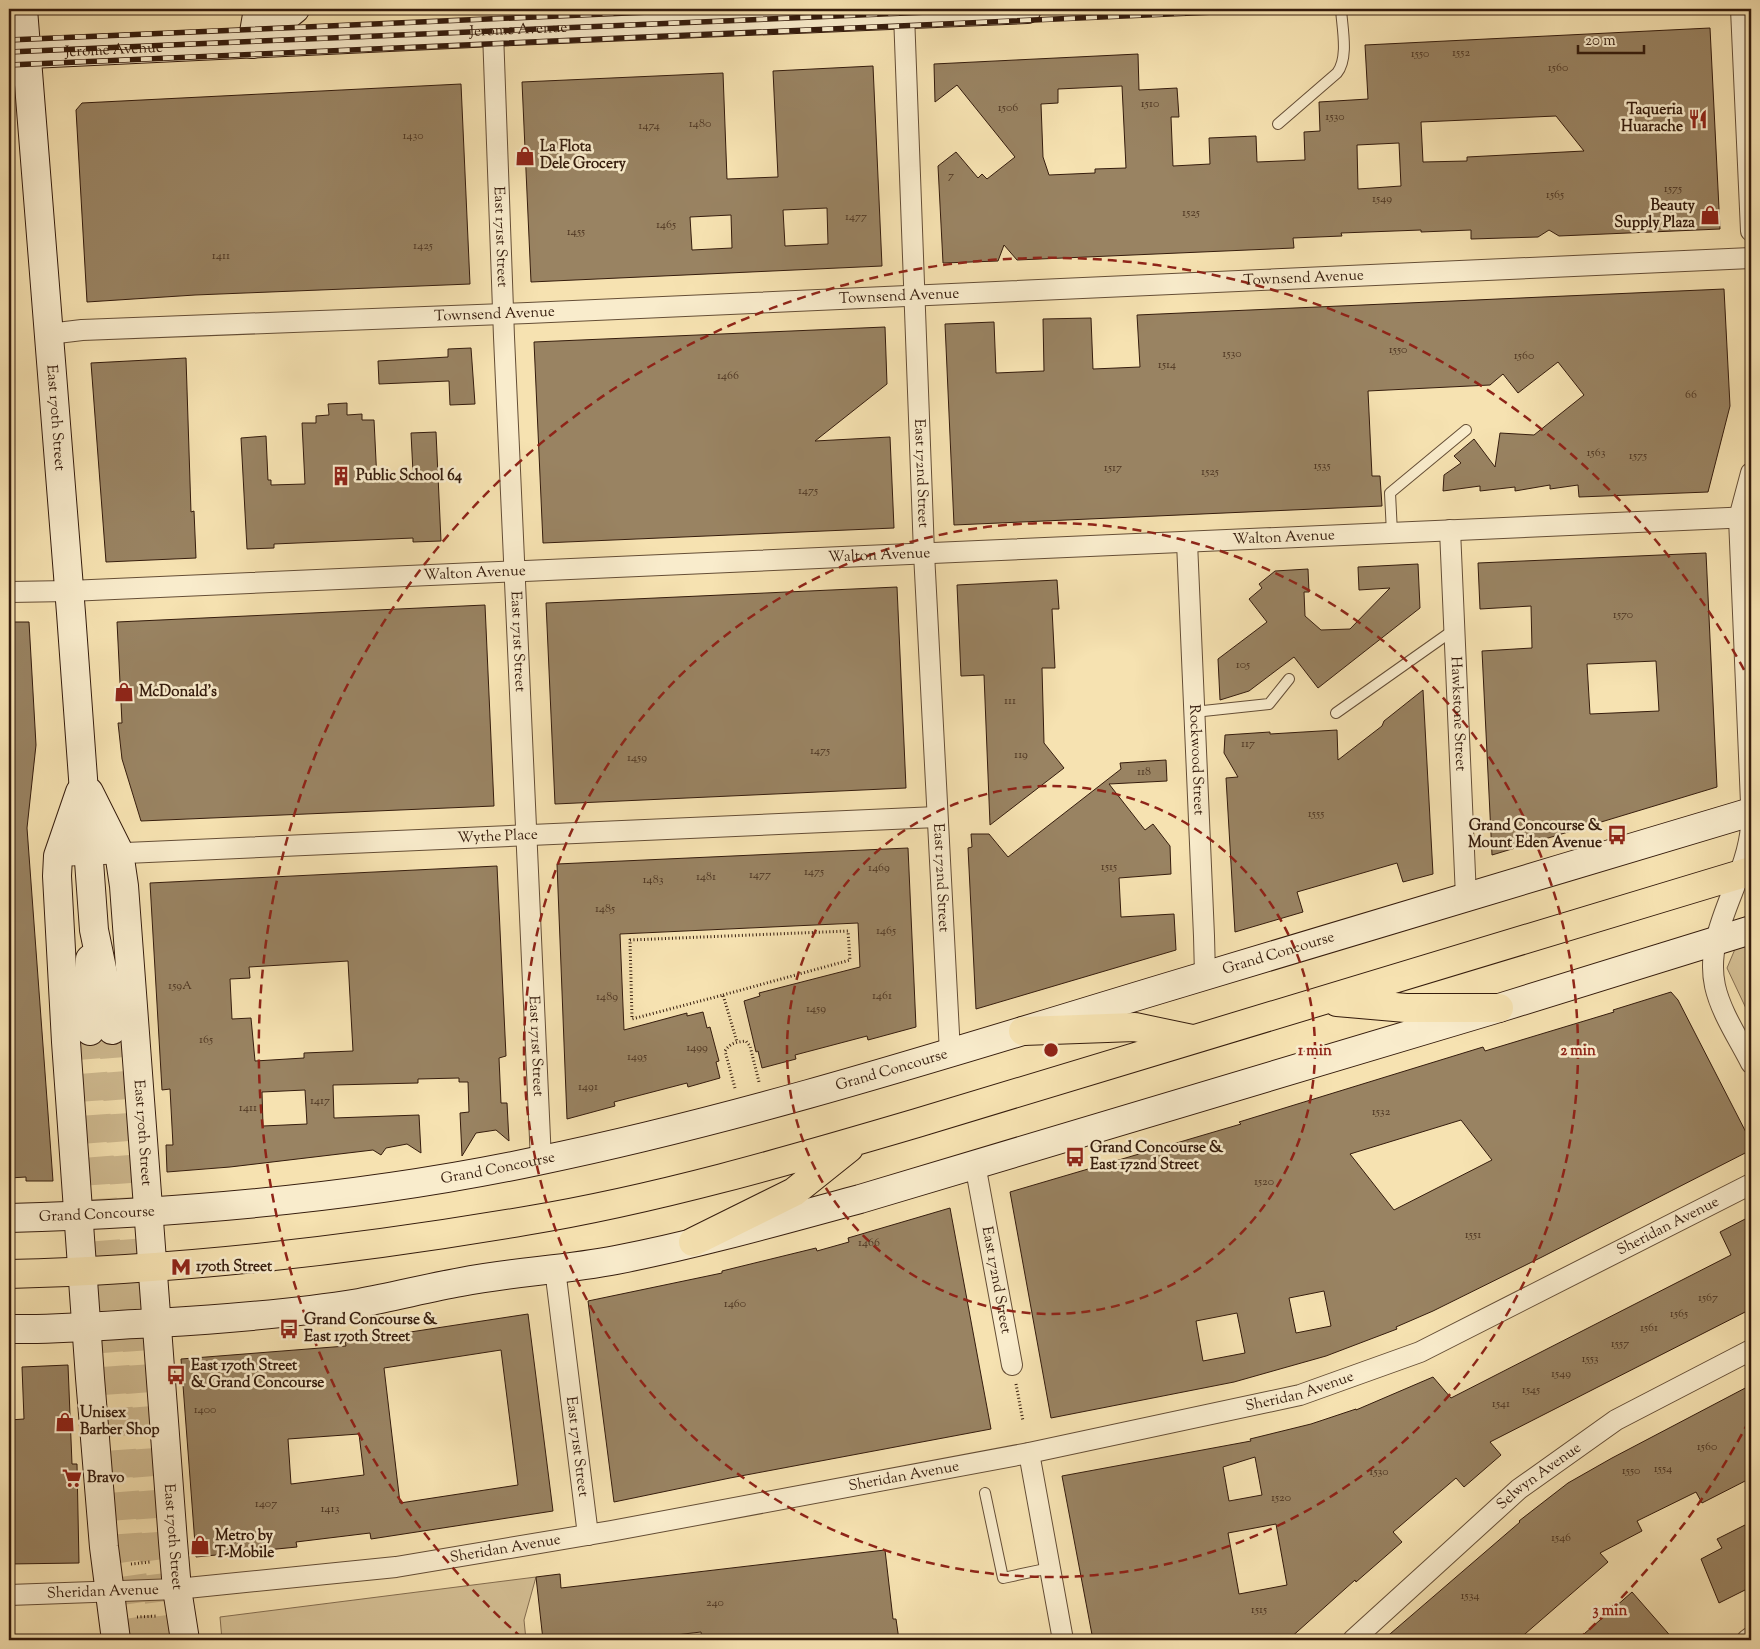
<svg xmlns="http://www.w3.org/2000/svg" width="1760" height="1649" font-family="'Sorts Mill Goudy',serif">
	<rect width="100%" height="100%" fill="#f6e2b1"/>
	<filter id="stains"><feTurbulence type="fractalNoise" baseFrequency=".004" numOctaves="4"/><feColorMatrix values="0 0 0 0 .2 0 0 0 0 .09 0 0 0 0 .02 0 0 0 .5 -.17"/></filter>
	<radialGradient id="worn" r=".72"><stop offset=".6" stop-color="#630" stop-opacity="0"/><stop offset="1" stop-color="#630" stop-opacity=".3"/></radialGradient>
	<path fill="#d5c095" stroke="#856e51" d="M1751 938V1019L1727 968 1738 942Z
		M536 1577 524 1620 526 1640H222L220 1617Z"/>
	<path fill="#998362" stroke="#351c0d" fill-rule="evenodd" d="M1710 28 1720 229 1559 236 1549 230 1538 237 1471 239V230L1421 232V230L1341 233 1342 236 1293 238 1294 248 1017 260 1004 245 998 261 943 263 938 166 956 152 978 178 982 174 987 179 1015 157 957 85 935 102 934 64 1138 54 1139 90 1177 88 1179 117H1171L1173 166 1210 164 1209 138 1256 136 1257 162 1305 160 1304 132 1320 131 1319 102 1368 99 1365 45ZM1122 86 1126 168 1095 169V173L1049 175 1043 157 1041 104 1058 103V89ZM1556 116 1584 151 1467 157V161L1423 162 1421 122ZM1399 143 1401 186 1358 189 1357 145Z
		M873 66 882 266 531 282 522 82 723 73 727 179 778 177 773 71ZM827 208 828 244 785 246 783 210ZM731 215 732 248 692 250 690 217Z
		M461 84 470 284 195 295 87 302 76 110 82 103Z
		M1724 289 1730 406 1708 492 1579 497 1578 485 1550 489V485L1515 491V487L1480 491V486L1443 491 1444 475 1461 463 1454 456 1474 439 1495 467 1500 433 1534 435 1584 395 1558 362 1518 393 1503 374 1490 385 1368 391 1372 476H1380L1382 506 954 525 945 324 994 322 996 373 1044 371 1043 319 1091 318 1093 369 1140 367 1137 315Z
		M885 327 887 384 815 441 890 437 894 528 543 543 534 342Z
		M471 348 475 404 450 405 449 381 379 384 378 361 448 357V349Z
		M186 358 191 512 194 511 196 558 106 562 91 363Z
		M347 403V415L362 414V420H374L377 481 411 479V473H413L411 433 436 432 441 541 413 542V538L274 544V548L247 549 241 438 266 436 268 480H271V485L305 484 302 423H316V416L329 415 328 404Z
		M1706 553 1717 787 1492 855 1482 651 1532 648 1531 606 1480 609 1478 563ZM1656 661 1659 711 1590 714 1587 664Z
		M1418 564 1420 608 1318 688 1294 657 1249 691 1220 700 1218 659 1267 622 1249 599 1262 588 1259 584 1275 571 1308 569 1309 592H1304L1305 616 1321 630 1350 629 1390 588 1359 590 1358 567Z
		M1057 580 1059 609H1052L1055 668H1042L1044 743 1064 768 990 825 984 675 961 676 957 585Z
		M897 587 906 788 555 804 546 603Z
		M485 605 494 806 141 821 122 759 118 723H122L117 622Z
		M9 622H29L36 745 27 828 53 1181H26V1177L9 1178Z
		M1423 690 1433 874 1403 882 1397 863 1297 892 1303 912 1235 932 1226 778 1238 777 1224 753 1225 735 1270 732V734L1337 730 1338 760 1382 726 1384 721Z
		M1166 760 1167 781 1109 784 1145 830 1153 824 1170 846 1171 874 1119 878 1121 917 1174 914 1176 950 976 1009 968 848 972 847 971 834H989L1008 857 1121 769 1120 763Z
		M908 848 916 1027 868 1040 867 1036 795 1055 796 1059 762 1068 758 1051 756 1052 744 1001 760 996 759 993 860 967 858 923 620 934 624 1030 687 1013V1016L703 1012 707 1028 710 1027 719 1061 716 1062 720 1078 688 1087 687 1083 614 1102 615 1106 567 1119 557 864Z
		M497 866 506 1056 499 1058 501 1103H507L509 1141 496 1130 476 1133 462 1156 460 1113 469 1112 468 1082H459V1078L418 1079V1083L333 1085 334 1118 419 1115 421 1153 407 1144 386 1148 381 1155 373 1150 230 1167 167 1172 166 1145H173L170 1089 162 1090 150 883ZM348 961 353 1051 304 1053V1058L255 1061 251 1018 232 1019 230 979 250 978 249 967ZM305 1090 307 1124 263 1126 262 1092Z
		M1671 992 1678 1000 1751 1142V1150L1542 1257 1433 1311 1396 1327 1397 1329 1326 1356 1234 1382 1051 1418 1010 1192 1241 1124 1239 1122 1483 1047 1485 1051 1614 1012 1613 1010ZM1461 1120 1492 1160 1394 1210 1350 1154ZM1324 1291 1331 1326 1296 1333 1289 1298ZM1237 1313 1245 1353 1203 1361 1196 1321Z
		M950 1208 991 1429 730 1478 614 1502 588 1301 722 1273V1271L816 1248 817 1251 849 1242 848 1238Z
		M1751 1216V1309L1490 1442 1501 1455 1464 1487 1456 1478 1393 1532 1402 1542 1356 1582 1355 1580 1288 1640H1093L1062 1476 1251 1441 1250 1439 1311 1424 1356 1409V1410L1433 1377 1451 1398 1731 1255 1720 1232ZM1255 1457 1262 1495 1229 1501 1223 1467ZM1276 1524 1287 1585 1239 1594 1228 1533Z
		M528 1314 553 1511 371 1539 370 1533 296 1542 297 1547 196 1557 181 1359 346 1346 345 1342ZM501 1350 518 1485 400 1503 384 1368ZM359 1434 364 1475 291 1484 288 1439Z
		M68 1365 72 1464H77L79 1563 9 1564V1420L24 1419 22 1367Z
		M1751 1385V1478L1702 1503 1696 1492 1637 1521 1642 1531 1600 1553 1608 1562 1518 1640H1383L1520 1522 1519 1521 1568 1483 1612 1458Z
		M1751 1522V1587L1719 1603 1701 1559 1722 1548 1717 1539Z
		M885 1550 893 1619H896L899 1640H702L701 1632 632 1640H543L536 1577 560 1574 561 1588Z
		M1632 1592 1674 1640H1577L1614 1608Z"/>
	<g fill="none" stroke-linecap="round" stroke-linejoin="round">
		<path stroke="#cfba90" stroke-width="28" stroke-dasharray="28 14" stroke-linecap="butt" d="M112 1030 153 1557 164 1640
			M90 1031 130 1559 142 1640"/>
		<defs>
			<path id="lane" d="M1278 124 1337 73C1349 58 1342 27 1341 9
				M1392 533 1390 493 1466 430
				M1194 712 1269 704 1289 679
				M1336 713 1455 629
				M985 1493 1003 1578 1050 1568"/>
			<g id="street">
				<path id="s1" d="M902 9 904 14 924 553 950 1053"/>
				<path d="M1741 9 1751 231"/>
				<path id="s2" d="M493 32 504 337 541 1161"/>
				<path id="s3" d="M49 334 82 330 528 313 1751 258"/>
				<path d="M1751 473 1739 518 1751 803"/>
				<path id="s4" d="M1450 530 1466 897"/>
				<path id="s5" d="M1187 542 1204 936 1205 975"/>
				<path id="s6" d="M9 592 69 591 1751 517"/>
				<path d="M1751 826C1747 881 1703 931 1715 986 1721 1013 1739 1039 1751 1063"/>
				<path id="s7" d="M58 856 937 817"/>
				<path id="s8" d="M975 1164 1012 1365"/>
				<path id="s9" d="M555 1269 588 1535"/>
				<path d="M1029 1453 1063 1640"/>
				<path id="s10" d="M9 1595 177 1589 396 1567 611 1531 1029 1453 1300 1395 1420 1352 1751 1184"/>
				<path id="s11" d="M1353 1640 1519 1489 1616 1420 1751 1350"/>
				<path d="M1747 1640 1751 1637"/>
			</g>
			<g id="secondary">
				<path id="s12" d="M23 9 71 613 94 930 109 1002 112 1030"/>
				<path d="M258 9 252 44 295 9"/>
				<path id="s13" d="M10 55 493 32 1027 9"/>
				<path d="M80 792 58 856 57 876 66 1042 90 1378 104 1547 116 1640"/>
				<path id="s14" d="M89 792 119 852 124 886 173 1542 177 1589 185 1640"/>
				<path d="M90 959 88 1000 90 1031"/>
				<path id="s15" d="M9 1218C186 1213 363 1198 537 1161 755 1116 968 1047 1181 983 1371 925 1561 869 1751 812"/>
				<path d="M9 1329C58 1330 107 1325 156 1323 224 1319 292 1314 359 1303 393 1297 427 1288 461 1282 512 1272 564 1270 616 1260 698 1244 779 1221 860 1199L1499 1008 1751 930"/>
			</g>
			<path id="primary" d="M1337 1002 1406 1008H1499
				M1023 1031 1135 1027 1192 1039
				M693 1242 794 1192 849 1148
				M9 1274C183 1270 354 1250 525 1221 658 1199 788 1161 917 1123L1751 871"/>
		</defs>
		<use href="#lane" stroke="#654e36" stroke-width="12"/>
		<use href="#street" stroke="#654e36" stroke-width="22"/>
		<use href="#secondary" stroke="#351c0d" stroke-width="30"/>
		<use href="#primary" stroke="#351c0d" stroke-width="30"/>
		<path stroke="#351c0d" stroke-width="3" stroke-dasharray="1 2.5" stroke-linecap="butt" d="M723 995 850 960 848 931 630 940 632 1019 723 995 737 1042
			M735 1088 725 1051C730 1043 737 1042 746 1041L750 1046 759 1082
			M1016 1384 1023 1421
			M131 1564 150 1562
			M137 1617 158 1616"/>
		<use href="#lane" stroke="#f9eccc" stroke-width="10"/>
		<use href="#street" stroke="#f9eccc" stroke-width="20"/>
		<use href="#secondary" stroke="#f9eccc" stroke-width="28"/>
		<use href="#primary" stroke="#f6e2b1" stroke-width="28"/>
		<defs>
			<g id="rail">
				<path d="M9 40 718 9"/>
				<path id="s16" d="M9 52 997 9"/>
				<path d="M9 65 1284 9"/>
			</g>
		</defs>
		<use href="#rail" stroke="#351c0d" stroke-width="5.5"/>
		<use href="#rail" stroke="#f9eccc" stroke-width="4" stroke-dasharray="11" stroke-linecap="butt"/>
	</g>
	<g fill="none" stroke="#8f2418" stroke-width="2.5" stroke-dasharray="9 6">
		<circle cx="1051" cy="1050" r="264"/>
		<circle cx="1051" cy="1050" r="527"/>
		<path d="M1749 1421A791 791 0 0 1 1580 1638M522 1638A791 791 0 1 1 1749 679"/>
	</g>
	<defs>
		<symbol id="restaurant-bare" viewBox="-9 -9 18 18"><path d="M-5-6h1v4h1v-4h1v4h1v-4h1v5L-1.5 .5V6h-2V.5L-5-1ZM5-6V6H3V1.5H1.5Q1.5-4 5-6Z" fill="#8f2418" stroke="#f9eccc" stroke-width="2.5" paint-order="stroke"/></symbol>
		<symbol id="shop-bare" viewBox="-9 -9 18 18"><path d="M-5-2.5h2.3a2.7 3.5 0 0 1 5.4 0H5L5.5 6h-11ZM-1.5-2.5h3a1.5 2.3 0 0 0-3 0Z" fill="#8f2418" stroke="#f9eccc" stroke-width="2.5" paint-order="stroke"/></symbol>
		<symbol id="building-bare" viewBox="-9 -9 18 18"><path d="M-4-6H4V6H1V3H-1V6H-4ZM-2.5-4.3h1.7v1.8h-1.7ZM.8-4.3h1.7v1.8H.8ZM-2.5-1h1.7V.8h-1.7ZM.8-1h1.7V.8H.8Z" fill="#8f2418" stroke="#f9eccc" stroke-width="2.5" paint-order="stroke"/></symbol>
		<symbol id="bus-bare" viewBox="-9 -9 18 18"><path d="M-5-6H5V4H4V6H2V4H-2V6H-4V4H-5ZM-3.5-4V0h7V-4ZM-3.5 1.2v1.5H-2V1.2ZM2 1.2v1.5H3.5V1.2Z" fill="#8f2418" stroke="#f9eccc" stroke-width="2.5" paint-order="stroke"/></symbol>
		<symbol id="metro-bare" viewBox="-9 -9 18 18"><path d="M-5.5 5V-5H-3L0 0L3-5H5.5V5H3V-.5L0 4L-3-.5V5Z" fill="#8f2418" stroke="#f9eccc" stroke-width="2.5" paint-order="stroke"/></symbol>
		<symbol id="supermarket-bare" viewBox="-9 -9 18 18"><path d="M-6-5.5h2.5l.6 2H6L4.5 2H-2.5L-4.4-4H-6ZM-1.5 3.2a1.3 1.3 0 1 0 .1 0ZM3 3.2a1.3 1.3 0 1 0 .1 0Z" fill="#8f2418" stroke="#f9eccc" stroke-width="2.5" paint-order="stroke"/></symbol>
	</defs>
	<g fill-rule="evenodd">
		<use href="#restaurant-bare" x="1684" y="105" width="28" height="28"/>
		<use href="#shop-bare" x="511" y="142" width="28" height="28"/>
		<use href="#shop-bare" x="1696" y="201" width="28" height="28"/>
		<use href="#building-bare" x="327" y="462" width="28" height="28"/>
		<use href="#shop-bare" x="110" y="678" width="28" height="28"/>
		<use href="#bus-bare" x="1603" y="821" width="28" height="28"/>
		<use href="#bus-bare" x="1061" y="1143" width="28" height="28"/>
		<use href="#metro-bare" x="167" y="1253" width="28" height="28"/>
		<use href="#bus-bare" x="275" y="1315" width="28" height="28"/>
		<use href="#bus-bare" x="162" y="1361" width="28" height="28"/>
		<use href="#shop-bare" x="51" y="1408" width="28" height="28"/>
		<use href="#supermarket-bare" x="58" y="1464" width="28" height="28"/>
		<use href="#shop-bare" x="186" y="1531" width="28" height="28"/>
	</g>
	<g text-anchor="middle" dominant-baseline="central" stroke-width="5" stroke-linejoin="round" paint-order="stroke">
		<g font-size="12" fill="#4e3622">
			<text x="1461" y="53">1552</text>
			<text x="1420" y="54">1550</text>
			<text x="1558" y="68">1560</text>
			<text x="1150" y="104">1510</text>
			<text x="1008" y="108">1506</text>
			<text x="1335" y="117">1530</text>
			<text x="700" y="124">1480</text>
			<text x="649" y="126">1474</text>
			<text x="413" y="136">1430</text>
			<text x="951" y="176">7</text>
			<text x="1673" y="189">1575</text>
			<text x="1555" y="195">1565</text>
			<text x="1382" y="199">1549</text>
			<text x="1191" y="213">1525</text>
			<text x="856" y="217">1477</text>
			<text x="666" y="225">1465</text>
			<text x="576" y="232">1455</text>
			<text x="423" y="246">1425</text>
			<text x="221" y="256">1411</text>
			<text x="1398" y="350">1550</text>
			<text x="1232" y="354">1530</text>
			<text x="1524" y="356">1560</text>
			<text x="1167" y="365">1514</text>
			<text x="728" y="376">1466</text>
			<text x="1691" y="395">66</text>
			<text x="1596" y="453">1563</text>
			<text x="1638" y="456">1575</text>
			<text x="1322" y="466">1535</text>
			<text x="1113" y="468">1517</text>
			<text x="1210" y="472">1525</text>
			<text x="808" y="491">1475</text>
			<text x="1623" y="615">1570</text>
			<text x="1243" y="665">105</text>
			<text x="1010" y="701">111</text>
			<text x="1248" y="744">117</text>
			<text x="820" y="751">1475</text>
			<text x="1021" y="755">119</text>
			<text x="637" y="758">1459</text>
			<text x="1144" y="772">118</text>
			<text x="1316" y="814">1555</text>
			<text x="1109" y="867">1515</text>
			<text x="879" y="868">1469</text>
			<text x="814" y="872">1475</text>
			<text x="760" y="875">1477</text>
			<text x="706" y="877">1481</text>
			<text x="653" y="880">1483</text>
			<text x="605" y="909">1485</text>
			<text x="886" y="931">1465</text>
			<text x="180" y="986">159A</text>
			<text x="882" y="996">1461</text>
			<text x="607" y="997">1489</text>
			<text x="816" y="1009">1459</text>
			<text x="206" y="1040">165</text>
			<text x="697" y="1048">1499</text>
			<text x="637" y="1057">1495</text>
			<text x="588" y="1087">1491</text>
			<text x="320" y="1101">1417</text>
			<text x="248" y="1108">1411</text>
			<text x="1381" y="1112">1532</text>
			<text x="1264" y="1182">1520</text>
			<text x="1473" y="1235">1551</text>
			<text x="869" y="1243">1466</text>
			<text x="1708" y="1298">1567</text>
			<text x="735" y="1304">1460</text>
			<text x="1679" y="1314">1565</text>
			<text x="1649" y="1328">1561</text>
			<text x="1620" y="1344">1557</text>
			<text x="1590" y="1359">1553</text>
			<text x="1561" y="1374">1549</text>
			<text x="1531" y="1390">1545</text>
			<text x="1501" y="1404">1541</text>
			<text x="205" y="1410">1400</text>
			<text x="1707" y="1447">1560</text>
			<text x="1663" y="1469">1554</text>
			<text x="1631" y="1471">1550</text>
			<text x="1379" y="1472">1530</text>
			<text x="1281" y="1498">1520</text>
			<text x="266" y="1504">1407</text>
			<text x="330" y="1509">1413</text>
			<text x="1561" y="1538">1546</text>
			<text x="1470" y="1596">1534</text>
			<text x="715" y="1603">240</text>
			<text x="1259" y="1610">1515</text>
		</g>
		<g font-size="15" fill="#351c0d" stroke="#f9eccc">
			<text stroke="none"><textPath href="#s16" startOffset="510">Jerome Avenue</textPath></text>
			<text stroke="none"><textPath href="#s13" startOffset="104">Jerome Avenue</textPath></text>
			<text stroke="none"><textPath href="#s2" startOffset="205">East 171st Street</textPath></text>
			<text stroke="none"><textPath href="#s3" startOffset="1256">Townsend Avenue</textPath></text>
			<text stroke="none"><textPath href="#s3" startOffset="851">Townsend Avenue</textPath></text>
			<text stroke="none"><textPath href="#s3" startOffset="446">Townsend Avenue</textPath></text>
			<text stroke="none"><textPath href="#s12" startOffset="410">East 170th Street</textPath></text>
			<text stroke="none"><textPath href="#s1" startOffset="465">East 172nd Street</textPath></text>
			<text stroke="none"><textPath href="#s6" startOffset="1276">Walton Avenue</textPath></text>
			<text stroke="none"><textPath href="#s6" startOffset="871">Walton Avenue</textPath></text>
			<text stroke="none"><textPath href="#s6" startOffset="466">Walton Avenue</textPath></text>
			<text stroke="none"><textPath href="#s2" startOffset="610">East 171st Street</textPath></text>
			<text stroke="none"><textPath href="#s4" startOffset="184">Hawkstone Street</textPath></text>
			<text stroke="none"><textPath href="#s5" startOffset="218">Rockwood Street</textPath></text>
			<text stroke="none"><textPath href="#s7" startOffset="440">Wythe Place</textPath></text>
			<text stroke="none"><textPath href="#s1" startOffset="870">East 172nd Street</textPath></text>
			<text stroke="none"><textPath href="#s15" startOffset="1302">Grand Concourse</textPath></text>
			<text stroke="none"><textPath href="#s2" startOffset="1015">East 171st Street</textPath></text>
			<text stroke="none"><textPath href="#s15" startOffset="898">Grand Concourse</textPath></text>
			<text stroke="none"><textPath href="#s14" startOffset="349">East 170th Street</textPath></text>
			<text stroke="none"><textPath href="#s15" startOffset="492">Grand Concourse</textPath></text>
			<text stroke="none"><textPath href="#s15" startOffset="88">Grand Concourse</textPath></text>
			<text stroke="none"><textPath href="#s10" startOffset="1714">Sheridan Avenue</textPath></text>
			<text stroke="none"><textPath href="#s8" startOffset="118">East 172nd Street</textPath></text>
			<text stroke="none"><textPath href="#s10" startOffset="1309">Sheridan Avenue</textPath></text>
			<text stroke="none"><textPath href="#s9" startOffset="179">East 171st Street</textPath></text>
			<text stroke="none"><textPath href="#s10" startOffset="904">Sheridan Avenue</textPath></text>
			<text stroke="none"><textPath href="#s11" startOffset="248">Selwyn Avenue</textPath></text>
			<text stroke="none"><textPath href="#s14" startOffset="754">East 170th Street</textPath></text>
			<text stroke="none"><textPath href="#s10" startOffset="499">Sheridan Avenue</textPath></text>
			<text stroke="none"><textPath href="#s10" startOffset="94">Sheridan Avenue</textPath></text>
		</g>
		<g font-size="15" font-weight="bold" fill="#351c0d" stroke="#f9eccc" text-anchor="start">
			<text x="1683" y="110" text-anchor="end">Taqueria<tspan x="1683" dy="17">Huarache</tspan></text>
			<text x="540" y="147">La Flota<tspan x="540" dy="17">Dele Grocery</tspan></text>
			<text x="1695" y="206" text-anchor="end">Beauty<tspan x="1695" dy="17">Supply Plaza</tspan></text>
			<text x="356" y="476">Public School 64</text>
			<text x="139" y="692">McDonald's</text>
			<text x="1602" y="826" text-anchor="end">Grand Concourse &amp;<tspan x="1602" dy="17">Mount Eden Avenue</tspan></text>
			<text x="1090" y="1148">Grand Concourse &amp;<tspan x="1090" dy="17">East 172nd Street</tspan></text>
			<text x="196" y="1267">170th Street</text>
			<text x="304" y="1320">Grand Concourse &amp;<tspan x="304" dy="17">East 170th Street</tspan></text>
			<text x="191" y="1366">East 170th Street<tspan x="191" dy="17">&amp; Grand Concourse</tspan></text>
			<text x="80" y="1413">Unisex<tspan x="80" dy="17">Barber Shop</tspan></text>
			<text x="87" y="1478">Bravo</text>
			<text x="215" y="1536">Metro by<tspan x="215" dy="17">T-Mobile</tspan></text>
		</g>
	</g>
	<circle cx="1051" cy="1050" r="8" fill="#8f2418" stroke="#f9eccc" stroke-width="2.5"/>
	<g font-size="15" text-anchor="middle" font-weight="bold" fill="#8f2418" stroke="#f9eccc" stroke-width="5" stroke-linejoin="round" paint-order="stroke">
		<text x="1315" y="1055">1 min</text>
		<text x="1578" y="1055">2 min</text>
		<text x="1610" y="1615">3 min</text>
	</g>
	<rect width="1760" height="1649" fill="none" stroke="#f6e2b1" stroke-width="30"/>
	<rect x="10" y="10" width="1740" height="1629" fill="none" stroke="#351c0d" stroke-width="2.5"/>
	<rect x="15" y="15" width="1730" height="1619" fill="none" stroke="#351c0d"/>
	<path d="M1578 45v8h66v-8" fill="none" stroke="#351c0d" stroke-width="2.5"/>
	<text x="1585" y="45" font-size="15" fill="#351c0d" stroke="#f9eccc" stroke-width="4" paint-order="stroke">20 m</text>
	<rect width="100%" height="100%" filter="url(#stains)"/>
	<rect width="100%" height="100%" fill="url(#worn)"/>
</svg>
